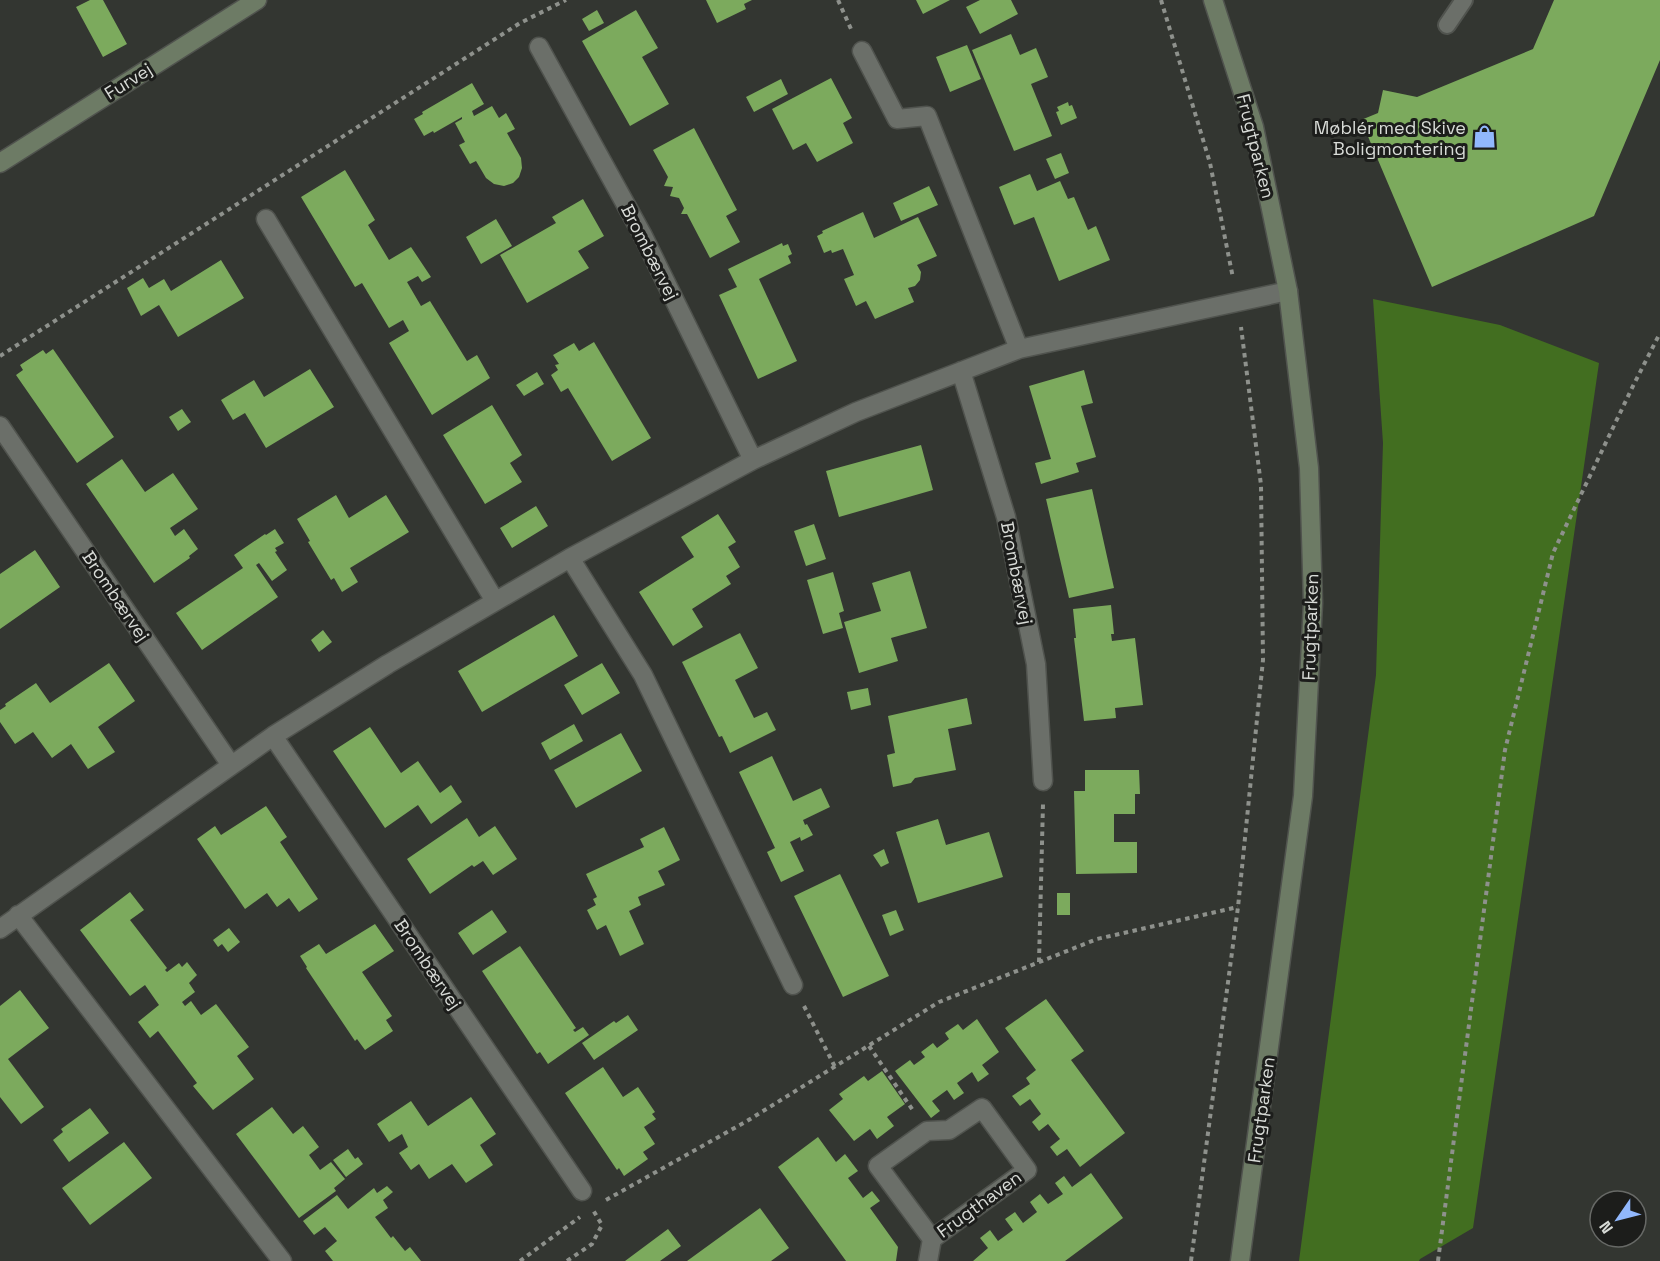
<svg xmlns="http://www.w3.org/2000/svg" width="1660" height="1261" font-family="'Space Grotesk',sans-serif">
	<rect width="100%" height="100%" fill="#333631"/>
	<path fill="#426e20" d="M1373 299 1500 325 1599 363 1473 1228 1420 1259 1419 1261H1299L1376 675 1383 443Z"/>
	<path fill="#7caa5d" d="M90 0H103L127 44 103 57 76 7Z
		M706 0H752L744 4 746 9 717 23Z
		M916 0H950L923 14Z
		M980 0H1011L1018 14 980 34 966 7Z
		M1554 0H1660V60L1594 216 1432 287 1361 120 1378 113 1383 90 1417 97 1533 49Z
		M597 10 604 23 589 31 582 19Z
		M636 10 658 48 642 57 669 104 630 126 582 41Z
		M1011 34 1020 55 1036 48 1048 77 1031 84 1052 136 1014 151 972 50Z
		M967 45 981 79 950 92 936 57Z
		M831 78 852 118 843 123 853 143 817 162 806 143 793 150 772 109Z
		M781 79 788 94 754 112 746 97Z
		M472 83 484 104 472 111 474 116 492 106 499 118 506 113 515 129 507 133 521 158 522 168 519 177 513 183 504 186 494 184 486 178 476 161 470 164 459 145 465 142 455 123 462 119V117L434 133 433 131 424 136 414 119 423 114 422 112Z
		M1068 102 1069 106 1072 105 1077 118 1061 125 1056 112 1059 111 1057 107Z
		M694 128 737 210 726 216 740 242 710 258 687 214H681L684 208 679 198 670 196 673 187 664 186 668 177 653 150Z
		M1061 153 1069 173 1055 179 1046 159Z
		M345 170 375 220 368 225 389 260 411 247 431 277 422 282 418 276 407 282 421 306 430 301 467 361 477 355 490 378 432 415 389 343 409 331 403 320 389 328 362 283 355 287 301 197Z
		M1030 174 1037 191 1060 181 1068 199 1074 197 1088 230 1096 226 1110 260 1059 281 1034 217 1014 225 999 187Z
		M929 186 938 205 901 221 893 203Z
		M583 199 604 236 578 251 589 268 527 303 500 255 556 223 552 217Z
		M863 212 874 238 918 217 937 256 917 265 921 272 920 280 915 286 908 288 914 302 875 319 866 301 856 306 844 279 854 275 843 249 832 253 831 250 824 253 817 236 823 233 822 231Z
		M496 219 512 246 481 264 466 237Z
		M782 243 783 246 788 244 792 254 788 256 791 263 759 279 797 361 758 379 719 295 737 287 728 269Z
		M221 260 244 298 178 337 159 305 141 316 127 288 143 278 149 288 164 279 171 291Z
		M594 342 651 438 612 461 568 388 561 392 551 375 558 370 555 365 559 364 553 355 574 343 579 351Z
		M53 349 114 437 77 463 16 375 23 370 20 365 43 350 46 354Z
		M310 369 334 407 266 448 245 413 233 420 221 400 254 380 264 397Z
		M1084 370 1093 403 1081 406 1096 457 1076 463 1079 472 1041 484 1035 463 1051 459 1029 386Z
		M537 372 544 384 524 396 516 385Z
		M492 405 522 455 510 463 522 482 485 504 443 435Z
		M182 409 191 422 178 431 169 417Z
		M921 445 933 490 839 517 826 471Z
		M122 459 145 492 173 473 198 509 170 528 175 536 184 529 198 549 189 556 190 558 154 583 86 484Z
		M1092 489 1114 588 1069 598 1046 499Z
		M336 495 349 518 386 495 409 532 350 568 358 582 342 592 334 578 331 580 308 542 310 541 297 519Z
		M536 506 548 526 512 548 500 528Z
		M718 514 736 542 728 547 740 567 726 576 731 584 692 609 703 627 673 646 639 592 694 557 681 537Z
		M814 524 826 559 806 566 794 531Z
		M275 529 284 543 275 548 277 551 275 552 287 570 272 581 259 563 256 565 278 597 202 650 176 613 243 568 234 555 265 534 266 535Z
		M35 550 60 587 0 629V574Z
		M910 571 927 628 891 638 898 661 859 673 844 622 881 611 872 583Z
		M833 572 844 611 839 613 843 628 823 634 807 580Z
		M1111 605 1114 634H1111L1112 641 1135 638 1143 705 1115 708 1116 718 1084 721 1074 638H1076L1073 609Z
		M554 615 578 656 482 712 458 671Z
		M323 630 332 642 319 652 311 640Z
		M740 633 758 668 735 680 754 718 767 712 776 730 730 753 722 736 719 737 682 662Z
		M109 663 135 701 98 727 115 752 88 769 71 744 52 758 33 732 15 744 0 722V710L6 706 5 704 36 683 50 703Z
		M602 663 620 693 582 715 564 685Z
		M868 688 871 705 851 710 847 692Z
		M967 698 972 724 948 729 956 770 915 778 911 783 893 787 887 755 895 753 888 716Z
		M574 724 583 741 550 760 541 743Z
		M370 727 401 773 418 761 440 793 451 785 462 802 431 824 418 805 385 828 333 751Z
		M621 733 642 771 576 808 554 770Z
		M772 756 793 801 821 788 830 807 803 820 805 825 807 824 813 835 801 841 800 837 790 842 804 871 781 882 767 852 775 848 739 772Z
		M1085 770H1139L1140 794H1135V814H1114V842H1137V873L1076 874 1074 791H1085Z
		M266 806 287 837 280 842 318 899 299 912 289 898 277 907 267 893 245 909 197 839 215 826 221 835Z
		M467 818 479 837 495 826 517 859 493 875 483 861 474 867 472 865 430 894 407 859Z
		M938 819 946 845 989 832 1003 877 918 903 896 832Z
		M664 827 680 860 658 871 665 885 638 897 641 905 629 911 644 944 620 956 606 925 597 930 587 910 596 905 593 899 597 897 586 874 644 847 640 839Z
		M884 849 889 863 881 867 873 855Z
		M840 874 889 976 843 997 794 896Z
		M130 892 144 910 130 920 167 968 165 970 167 972 179 963 182 967 187 962 197 975 189 983 195 992 182 1002 185 1006 191 1001 201 1015 216 1004 249 1047 237 1056 254 1079 213 1110 193 1086 197 1083 158 1031 150 1038 138 1022 159 1005 145 985 130 996 80 930Z
		M1057 893H1070V915H1057Z
		M492 910 507 932 473 955 458 933Z
		M896 910 904 930 890 936 882 915Z
		M375 924 394 951 362 972 392 1016 386 1020 393 1031 365 1050 357 1039 355 1041 306 968 307 967 300 956 319 944 326 954Z
		M229 928 240 942 228 952 222 944 218 947 213 940Z
		M520 946 576 1028 573 1030 575 1032 583 1027 589 1035 548 1064 540 1052 537 1054 482 971Z
		M20 990 49 1028 8 1059 44 1107 21 1124 0 1097V1006Z
		M1046 999 1084 1051 1071 1060 1125 1133 1080 1167 1067 1149 1057 1156 1050 1147 1060 1139 1048 1124 1039 1131 1032 1122 1041 1114 1030 1099 1020 1106 1012 1096 1030 1084 1026 1078 1036 1070 1005 1028Z
		M628 1015 638 1030 594 1060 582 1043 614 1021 616 1023Z
		M977 1019 999 1052 982 1065 989 1074 978 1082 972 1072 957 1083 964 1093 954 1100 947 1090 932 1101 940 1111 931 1118 895 1071 910 1060 914 1065 925 1057 921 1052 933 1043 937 1048 949 1039 945 1033 958 1024 963 1030Z
		M603 1067 623 1097 638 1087 655 1112 652 1114 656 1119 644 1127 655 1144 643 1152 648 1159 624 1176 619 1168 617 1170 565 1093Z
		M882 1071 905 1104 887 1117 894 1126 877 1139 870 1129 854 1141 829 1110 843 1099 839 1094 864 1076 868 1081Z
		M471 1097 496 1134 480 1145 493 1165 466 1183 452 1164 429 1179 419 1164 411 1170 399 1153 408 1147 402 1134 389 1142 377 1124 411 1101 428 1126Z
		M272 1107 293 1134 303 1126 319 1147 309 1155 320 1170 331 1162 345 1179 334 1188 336 1191 299 1218 236 1134Z
		M90 1108 109 1133 69 1162 53 1140 63 1132 61 1129Z
		M818 1137 836 1162 845 1154 858 1171 848 1178 863 1198 872 1191 880 1201 870 1208 898 1247 896 1261H846L778 1167Z
		M124 1142 152 1178 90 1225 62 1188Z
		M348 1149 355 1159 358 1157 363 1164 346 1177 333 1160Z
		M1091 1173 1123 1218 1065 1261H973L988 1248 980 1238 990 1230 998 1241 1013 1230 1005 1219 1015 1212 1023 1223 1037 1212 1030 1202 1040 1194 1048 1204 1063 1194 1055 1183 1064 1176 1072 1187Z
		M387 1186 393 1192 383 1200 388 1208 375 1217 391 1238 393 1236 405 1251 410 1247 421 1261H333L325 1251 337 1241 325 1227 314 1235 303 1221 337 1195 348 1209 374 1188 377 1193Z
		M760 1208 789 1248 771 1261H687Z
		M668 1229 681 1246 660 1261H625Z"/>
	<g fill="none" stroke-linecap="round" stroke-linejoin="round">
		<defs>
			<path id="lane" d="M1447 25 1464 0"/>
			<path id="street" d="M539 47 642 234 753 460
				M862 51 897 119 927 116 1019 349
				M266 219 495 601
				M961 371 1006 517 1036 664 1043 781
				M0 426 231 765
				M570 558 643 675 793 985
				M273 736 582 1191
				M18 915 282 1261
				M0 929 273 736 388 664 570 558 753 460 856 412 1019 349 1288 291
				M928 1261 932 1239 878 1166 927 1131 949 1130 982 1108 1027 1170 932 1239"/>
			<path id="secondary" d="M1213 0 1254 127 1288 291 1309 468 1313 603 1303 796 1240 1261
				M0 163 257 0"/>
		</defs>
		<use href="#lane" stroke="#50534e" stroke-width="20"/>
		<use href="#street" stroke="#50534e" stroke-width="21"/>
		<use href="#secondary" stroke="#50534e" stroke-width="21"/>
		<path stroke="#8e918c" stroke-width="4" stroke-dasharray="4.5 4.5" stroke-linecap="butt" d="M838 0 851 29
			M1161 0 1210 163 1233 278
			M0 356 520 23 566 0
			M1039 962 1043 804
			M804 1006 835 1067
			M869 1046 914 1112
			M606 1200 747 1121 939 1002 1097 939 1238 907
			M520 1261 580 1217
			M567 1261 592 1244 602 1225 593 1210
			M1191 1261 1238 907 1263 660 1261 485 1241 327
			M1438 1261 1505 750 1553 553 1632 388 1660 333"/>
		<use href="#lane" stroke="#6b6f69" stroke-width="16"/>
		<use href="#street" stroke="#6b6f69" stroke-width="18"/>
		<use href="#secondary" stroke="#6d7b65" stroke-width="18"/>
	</g>
	<defs>
		<symbol id="shop-bare" viewBox="-9 -9 18 18"><path d="M-5-2.5h2.3a2.7 3.5 0 0 1 5.4 0H5L5.5 6h-11ZM-1.5-2.5h3a1.5 2.3 0 0 0-3 0Z" fill="#91b8fd" stroke="#1c1d1b" stroke-width="2.5" paint-order="stroke"/></symbol>
	</defs>
	<g fill-rule="evenodd">
		<use href="#shop-bare" x="1468" y="120" width="33" height="33"/>
	</g>
	<g text-anchor="middle" dominant-baseline="central" stroke-width="6" stroke-linejoin="round" paint-order="stroke">
		<g font-size="18" fill="#d8dbd7" stroke="#1c1d1b">
			<text transform="translate(128 81) rotate(-32)">Furvej</text>
			<text transform="translate(1256 146) rotate(76)">Frugtparken</text>
			<text transform="translate(650 252) rotate(63)">Brombærvej</text>
			<text transform="translate(1017 573) rotate(79)">Brombærvej</text>
			<text transform="translate(116 596) rotate(56)">Brombærvej</text>
			<text transform="translate(1310 627) rotate(-88)">Frugtparken</text>
			<text transform="translate(428 964) rotate(56)">Brombærvej</text>
			<text transform="translate(1261 1110) rotate(-82)">Frugtparken</text>
			<text transform="translate(979 1204) rotate(-36)">Frugthaven</text>
		</g>
		<g font-size="18" fill="#d8dbd7" stroke="#1c1d1b" text-anchor="end">
			<text x="1466" y="127">Møblér med Skive<tspan x="1466" dy="21">Boligmontering</tspan></text>
		</g>
	</g>
	<g transform="translate(1618 1219) rotate(235)"><circle r="28" fill="#1c1d1b" stroke="#676966" stroke-width="1.5"/>
	<path d="M0-4.5L10 22L0 15L-10 22Z" fill="#91b8fd"/>
	<text y="-9" font-size="16" font-weight="bold" text-anchor="middle" fill="#d8dbd7">N</text>
	</g>
</svg>
